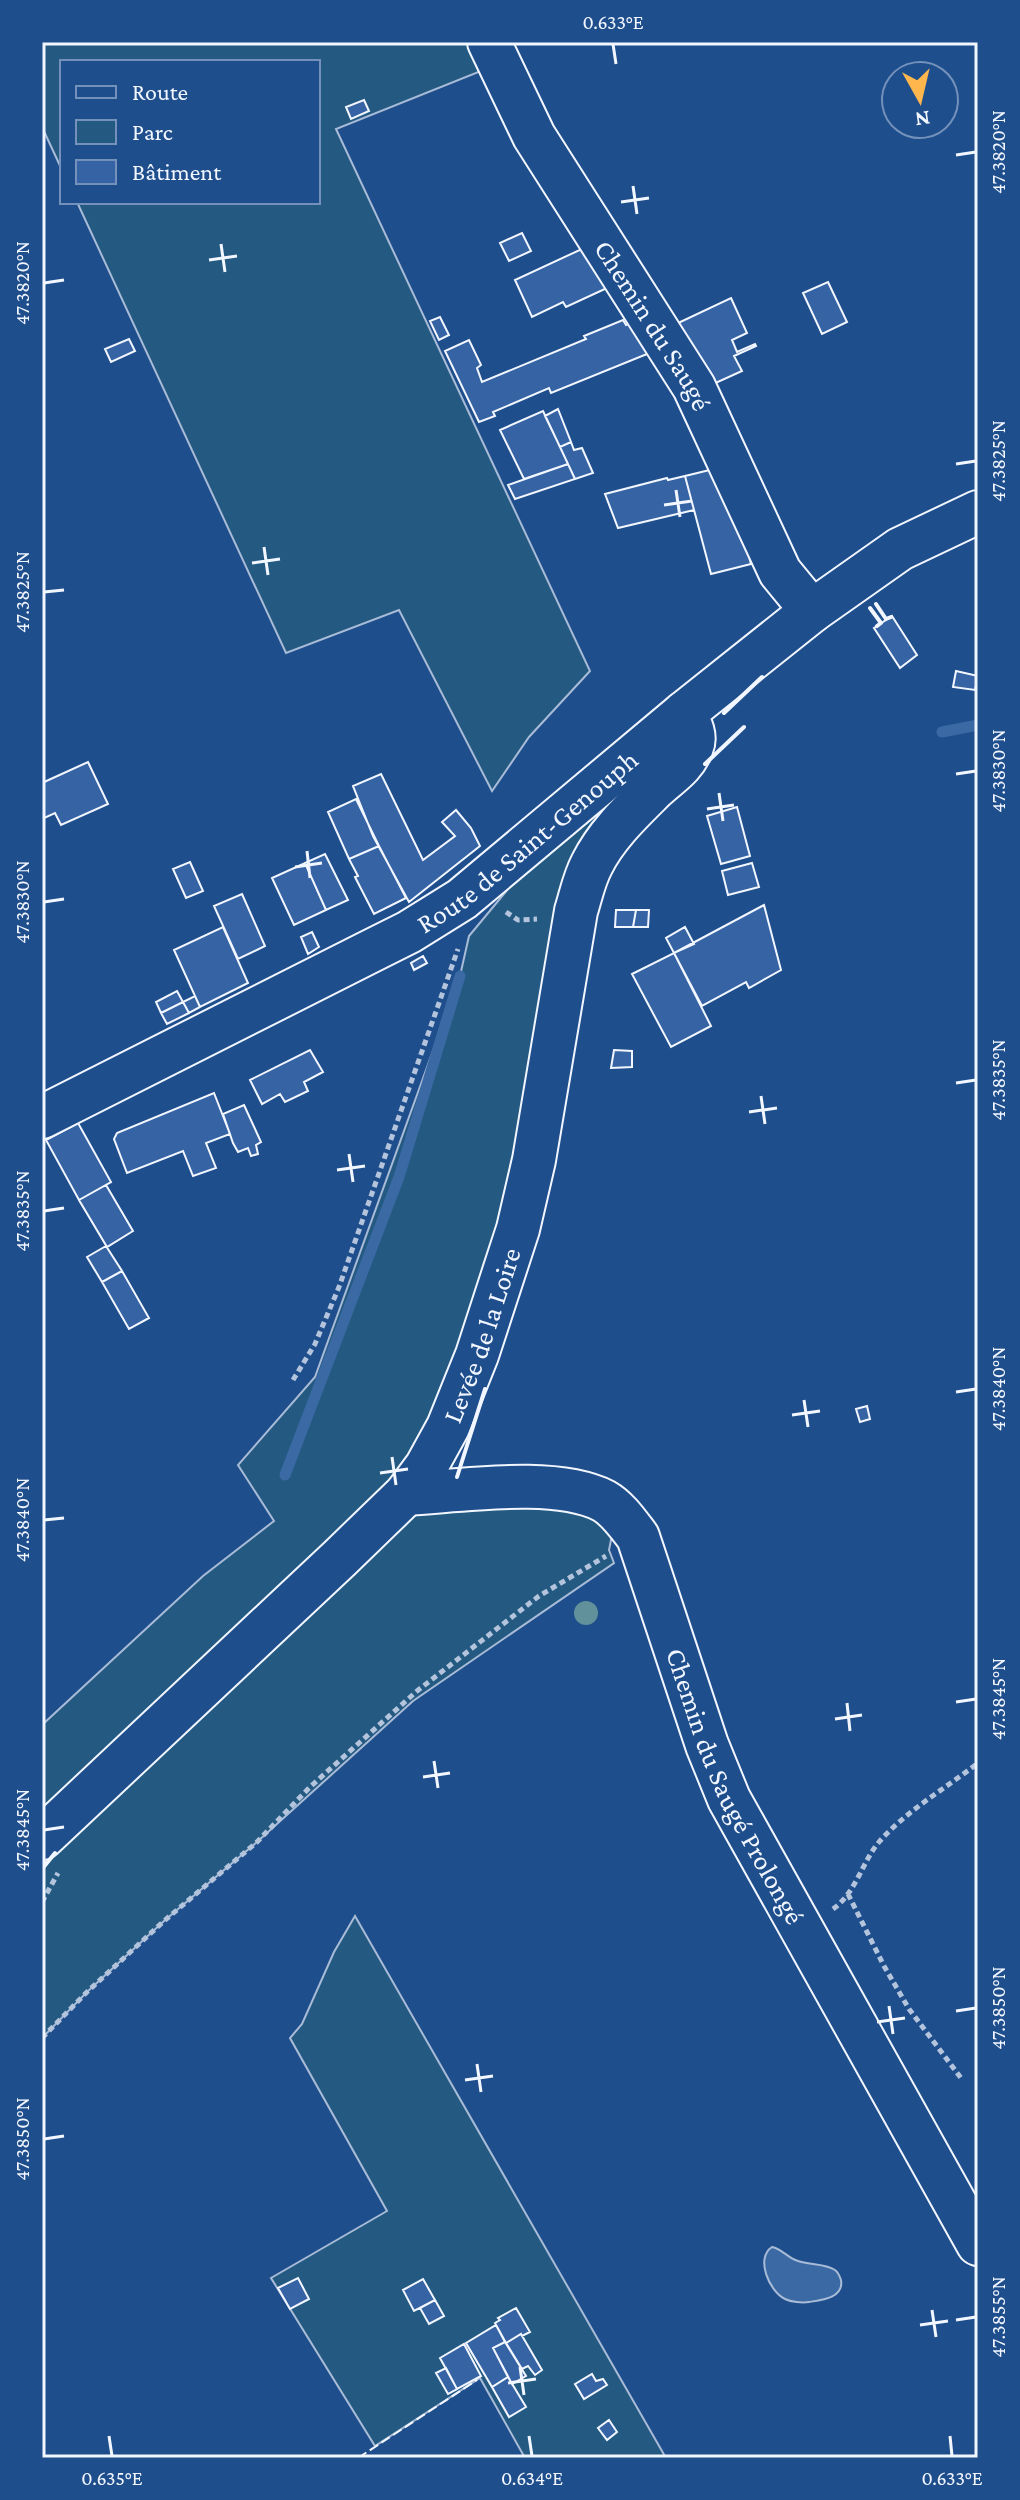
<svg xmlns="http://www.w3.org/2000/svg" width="1020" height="2500" font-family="'Crimson Pro',serif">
	<rect width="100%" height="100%" fill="#1f4e8c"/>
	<path fill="#245a82" stroke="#a8bbd7" stroke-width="2" d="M42 42H473L486 69 336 129 590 671 529 737 492 791 399 610 286 653 77 202H318V62H62V170L42 127Z
		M676 747 622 804 484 1304 409 1466 42 1820V1725L203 1576 274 1521 238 1465 315 1377 460 976 469 936 518 877Z
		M580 1504 612 1535 609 1550 614 1563 413 1701 257 1842 164 1921 87 1992 42 2038V1865L51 1857 60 1842 409 1511Z
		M355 1916 666 2458H525L480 2378 375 2446 271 2278 387 2211 290 2038 302 2024 334 1952Z"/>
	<path fill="#3b69a3" stroke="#a8bbd7" stroke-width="2" d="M772 2247C782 2249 788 2258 798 2261 809 2265 825 2263 835 2270 838 2272 840 2277 841 2280 844 2298 822 2300 809 2302 802 2303 791 2302 785 2299 769 2291 755 2258 772 2247Z"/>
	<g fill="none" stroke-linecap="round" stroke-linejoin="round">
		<path stroke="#3b69a3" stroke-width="11" d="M942 732 978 725
			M285 1475 399 1177 460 976"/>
	</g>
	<path fill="#3563a3" stroke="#f2f6ff" stroke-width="2" d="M364 100 369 111 351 119 346 107Z
		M522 233 531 251 509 261 500 243Z
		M584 248 607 288 566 307 563 302 532 317 515 280Z
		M828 282 847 322 822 334 803 293Z
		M731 298 747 333 732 340 737 352 755 344 756 346 734 356 742 371 709 386 676 324Z
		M440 317 449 335 439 340 430 321Z
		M623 320 626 325 634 322 652 352 551 393 549 388 493 412 495 416 479 422 445 351 469 340 481 365 477 368 482 382 586 339 584 336Z
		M129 339 135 351 111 362 105 349Z
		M558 409 571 442 560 447 545 416Z
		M543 411 568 464 524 479 500 430Z
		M571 442 574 450 582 448 593 473 575 479 560 447Z
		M568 464 575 479 515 499 508 485Z
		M722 467 740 519 751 564 711 574 685 476Z
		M685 476 694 510 618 528 605 494 667 478 668 480Z
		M892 616 917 655 900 668 874 628Z
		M956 671 978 676 975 690 953 687Z
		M88 762 108 804 61 825 55 813 42 819V783Z
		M381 774 423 860 455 836 442 822 456 810 471 828 480 846 409 902 373 836 353 786Z
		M356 799 379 846 349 859 328 812Z
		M737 807 750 856 721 864 707 816Z
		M379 846 406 898 374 914 355 877 358 876 349 859Z
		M325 854 348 900 326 910 305 863Z
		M190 862 203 891 186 898 173 869Z
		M305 863 326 910 294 925 272 878Z
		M752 863 759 887 728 895 722 871Z
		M242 894 265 946 238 959 214 906Z
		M764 905 781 970 749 988 746 982 702 1006 674 953Z
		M616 910H636L633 927H615Z
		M636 910H649L648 927H633Z
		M223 927 248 983 200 1007 174 950Z
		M685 927 694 944 674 953 666 938Z
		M312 932 319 947 308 954 301 937Z
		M674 953 711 1026 671 1047 632 974Z
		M423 956 427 963 414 970 411 963Z
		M177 991 183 1002 161 1013 156 1002Z
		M195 996 200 1007 189 1013 183 1002Z
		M183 1002 189 1013 167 1024 161 1013Z
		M310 1050 323 1072 304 1082 308 1091 285 1102 280 1094 262 1104 250 1080Z
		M614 1050 632 1051V1067L611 1068Z
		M214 1093 230 1134 206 1143 216 1168 193 1176 183 1151 127 1173 114 1139 117 1133Z
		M244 1105 261 1142 256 1145 258 1154 251 1156 248 1148 238 1152 233 1143 223 1114Z
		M78 1123 111 1182 79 1200 46 1140Z
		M106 1185 133 1231 107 1247 79 1200Z
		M106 1246 122 1271 102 1282 87 1257Z
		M122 1271 149 1318 129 1329 102 1282Z
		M867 1406 870 1419 860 1422 856 1409Z
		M298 2278 309 2299 290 2309 278 2288Z
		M423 2279 435 2300 414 2311 403 2290Z
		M435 2300 444 2316 429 2324 420 2308Z
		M516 2308 530 2332 522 2336 521 2334 506 2343 495 2323 500 2320 498 2318Z
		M496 2325 505 2342 493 2348 508 2377 492 2387 466 2343Z
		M521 2334 542 2370 535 2375 528 2366 522 2369 506 2343Z
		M505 2342 526 2376 512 2384 493 2348Z
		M464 2344 481 2376 457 2389 440 2358Z
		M446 2368 457 2389 448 2394 436 2373Z
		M592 2374 596 2381 603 2379 607 2385 584 2399 575 2384Z
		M508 2377 526 2407 509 2417 492 2387Z
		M609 2420 617 2432 607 2440 598 2428Z"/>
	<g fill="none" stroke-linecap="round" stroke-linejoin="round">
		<defs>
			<g id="minor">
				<path id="s1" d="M489 42 534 136 694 387 780 572 812 611"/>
				<path id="s2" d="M42 1117 373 950 409 932 462 899 684 713 812 611 900 549 978 512"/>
				<path id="s3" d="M406 1494C461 1491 555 1476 604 1501 618 1509 628 1524 638 1537L707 1745 729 1799 978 2244"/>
				<path id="s4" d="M42 1838 340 1558 406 1494 426 1467 448 1427 477 1355 518 1229 534 1160 576 911C581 895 584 879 592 864 607 834 632 811 655 788 669 775 685 766 692 747 697 735 690 724 684 713"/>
			</g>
		</defs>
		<use href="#minor" stroke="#f2f6ff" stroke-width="46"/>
		<path stroke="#b3c4dc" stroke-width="5" stroke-dasharray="6 4" stroke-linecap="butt" d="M506 912 518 920 537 919
			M293 1380 315 1344 339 1287 458 949
			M848 1894 884 1966 909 2009 961 2078
			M42 1902 58 1873
			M833 1909C856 1893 862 1862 879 1842 906 1811 946 1788 978 1763
			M42 2038 87 1992 164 1921 257 1842 310 1787 417 1691 539 1596 606 1556"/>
		<use href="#minor" stroke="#1f4e8c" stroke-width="42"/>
		<path stroke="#f2f6ff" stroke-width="2" stroke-dasharray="10 4" stroke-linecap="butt" d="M358 2458 477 2380"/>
		<path stroke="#f2f6ff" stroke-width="4" d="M876 604 886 619 891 617
			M870 608 881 623 877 626
			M724 713 762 677
			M705 764 744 727
			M457 1477 485 1389
			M42 1869 55 1853"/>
	</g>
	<circle fill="#61919a" cx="586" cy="1613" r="12"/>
	<path fill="none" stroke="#f2f6ff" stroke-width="3" d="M613 44 616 64M956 155 976 152M633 186 637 214M621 202 649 198M221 244 225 272M209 260 237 256M44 283 64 280M956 464 976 461M676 490 680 517M664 505 692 501M264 547 268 575M252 563 280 559M44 592 64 590M956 774 976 771M719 793 723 821M707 809 734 805M307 851 310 878M295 867 322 863M44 902 64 899M956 1083 976 1080M761 1096 765 1124M749 1112 777 1108M349 1154 353 1182M337 1170 365 1166M44 1211 64 1208M956 1392 976 1389M804 1400 808 1427M792 1415 820 1411M392 1457 396 1485M380 1473 408 1469M44 1520 64 1518M956 1702 976 1699M847 1703 850 1731M835 1719 862 1715M434 1761 438 1788M423 1777 450 1773M44 1830 64 1827M889 2006 893 2034M956 2011 976 2008M877 2022 905 2018M477 2064 481 2092M465 2080 493 2076M44 2139 64 2136M932 2310 936 2337M956 2320 976 2317M920 2325 948 2321M520 2367 524 2395M508 2383 536 2379M109 2436 112 2456M529 2436 532 2456M950 2436 952 2456"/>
	<g text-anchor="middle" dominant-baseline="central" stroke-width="6" stroke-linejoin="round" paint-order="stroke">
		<g font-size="28" fill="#f2f6ff" stroke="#1f4e8c">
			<text stroke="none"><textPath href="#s1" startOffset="328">Chemin du Saugé</textPath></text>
			<text stroke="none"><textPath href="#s2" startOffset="560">Route de Saint-Genouph</textPath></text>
			<text stroke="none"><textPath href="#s4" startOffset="678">Levée de la Loire</textPath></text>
			<text stroke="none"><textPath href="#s3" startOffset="518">Chemin du Saugé Prolongé</textPath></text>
		</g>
	</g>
	<rect width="1020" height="2500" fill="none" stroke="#1f4e8c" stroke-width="88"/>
	<rect x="60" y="60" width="260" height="144" fill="#1f4e8c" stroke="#7391ba" stroke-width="2"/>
	<rect x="76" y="86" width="40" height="12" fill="#1f4e8c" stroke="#7391ba" stroke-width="2"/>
	<text x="132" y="100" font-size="24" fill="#f2f6ff">Route</text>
	<rect x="76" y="120" width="40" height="24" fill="#245a82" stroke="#7391ba" stroke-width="2"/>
	<text x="132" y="140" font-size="24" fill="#f2f6ff">Parc</text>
	<rect x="76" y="160" width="40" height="24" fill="#3563a3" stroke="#7391ba" stroke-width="2"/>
	<text x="132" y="180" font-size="24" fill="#f2f6ff">Bâtiment</text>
	<g transform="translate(920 100) rotate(172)"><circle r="38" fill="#1f4e8c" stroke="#7391ba" stroke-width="2"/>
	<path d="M0-6L14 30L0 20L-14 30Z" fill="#ffb74d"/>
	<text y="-12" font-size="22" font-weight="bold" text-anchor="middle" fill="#f2f6ff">N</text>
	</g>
	<rect x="44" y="44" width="932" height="2412" fill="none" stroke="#f2f6ff" stroke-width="3"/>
	<g font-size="20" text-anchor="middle" fill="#f2f6ff">
		<text x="613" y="29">0.633°E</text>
		<text transform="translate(998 152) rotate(-90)" y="7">47.3820°N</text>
		<text transform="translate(22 283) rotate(-90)" y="7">47.3820°N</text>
		<text transform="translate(998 461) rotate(-90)" y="7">47.3825°N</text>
		<text transform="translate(22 592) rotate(-90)" y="7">47.3825°N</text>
		<text transform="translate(998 771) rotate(-90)" y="7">47.3830°N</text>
		<text transform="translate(22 902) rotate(-90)" y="7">47.3830°N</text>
		<text transform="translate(998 1080) rotate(-90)" y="7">47.3835°N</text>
		<text transform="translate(22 1211) rotate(-90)" y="7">47.3835°N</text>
		<text transform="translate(998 1389) rotate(-90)" y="7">47.3840°N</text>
		<text transform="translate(22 1520) rotate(-90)" y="7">47.3840°N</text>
		<text transform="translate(998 1699) rotate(-90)" y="7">47.3845°N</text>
		<text transform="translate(22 1830) rotate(-90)" y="7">47.3845°N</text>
		<text transform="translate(998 2008) rotate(-90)" y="7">47.3850°N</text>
		<text transform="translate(22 2139) rotate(-90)" y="7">47.3850°N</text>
		<text transform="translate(998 2317) rotate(-90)" y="7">47.3855°N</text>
		<text x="112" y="2485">0.635°E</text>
		<text x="532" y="2485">0.634°E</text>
		<text x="952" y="2485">0.633°E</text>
	</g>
</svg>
